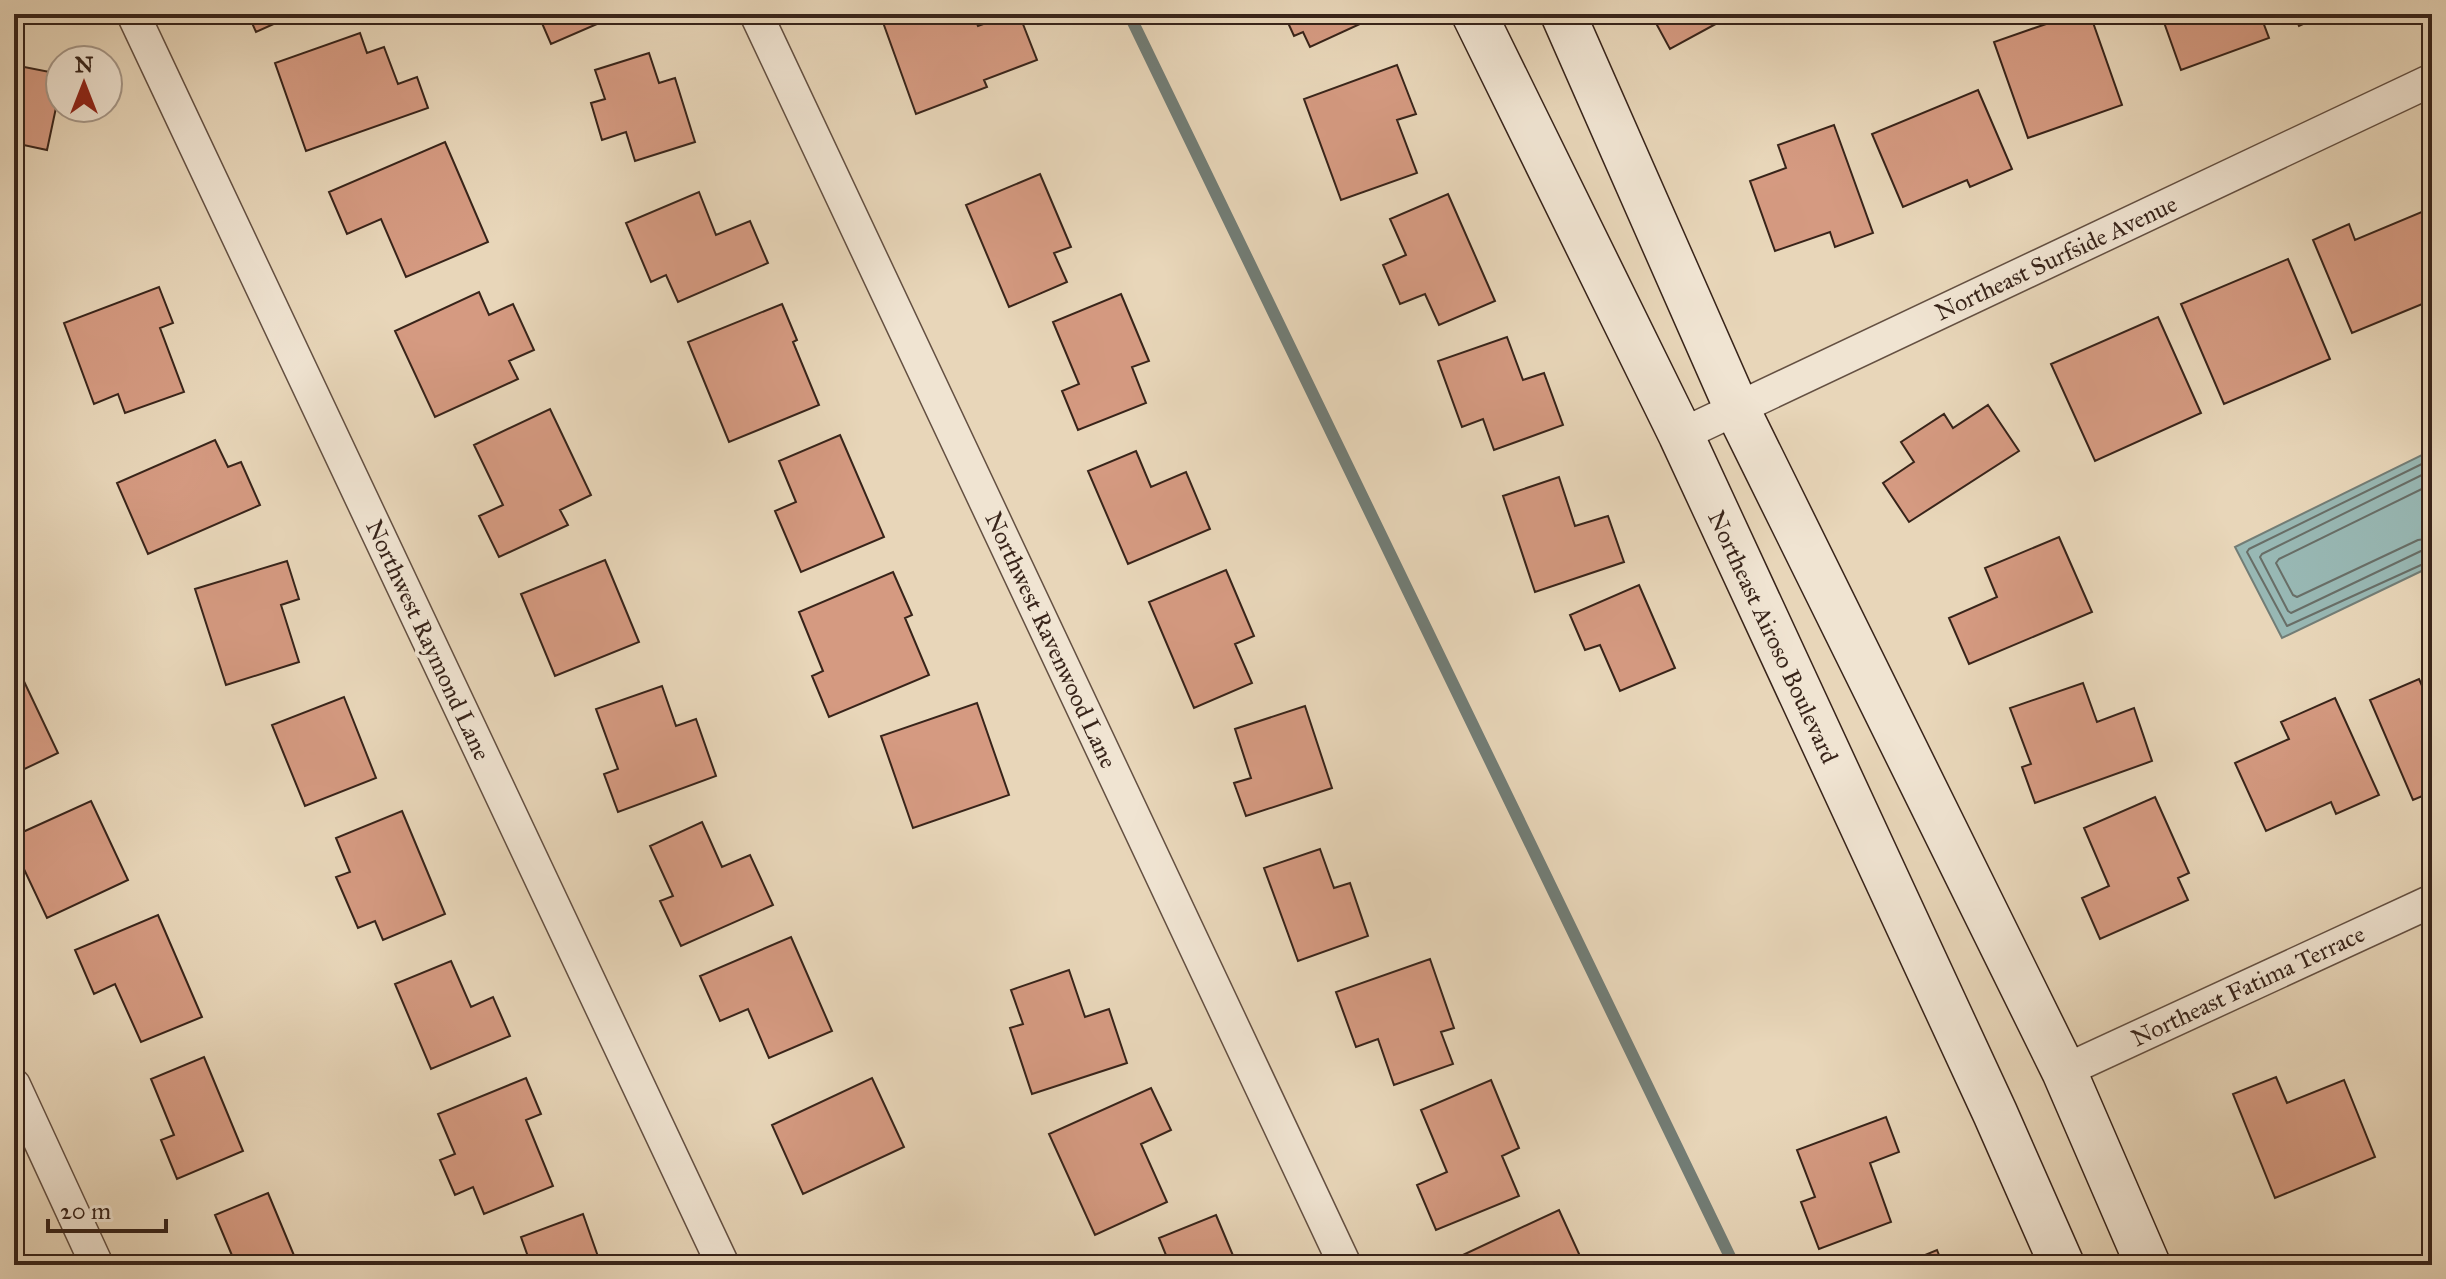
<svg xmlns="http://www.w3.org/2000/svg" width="2446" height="1279" font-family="'IM FELL Great Primer',serif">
	<rect width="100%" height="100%" fill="#e8d6b9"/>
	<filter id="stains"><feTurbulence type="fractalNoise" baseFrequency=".0025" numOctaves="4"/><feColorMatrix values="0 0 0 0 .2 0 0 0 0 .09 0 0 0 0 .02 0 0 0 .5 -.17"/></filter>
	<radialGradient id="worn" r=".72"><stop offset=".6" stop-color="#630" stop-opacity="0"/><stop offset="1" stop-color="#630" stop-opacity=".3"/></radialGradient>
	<path fill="#98b8b4" stroke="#727d76" stroke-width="2" d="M2432 450V566L2282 638 2235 547Z"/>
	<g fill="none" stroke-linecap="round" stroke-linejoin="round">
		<path stroke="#686e67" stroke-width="2" d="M2432 459 2249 549 2247 552 2287 626 2432 560
			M2432 470 2262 554 2260 557 2288 611 2291 613 2421 551 2432 550
			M2432 484 2279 559 2276 563 2293 595 2297 597 2418 540 2432 538"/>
		<path stroke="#727d76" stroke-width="12" d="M1129 14 1734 1265"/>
	</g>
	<path fill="#d59a81" stroke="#38241a" stroke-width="2" d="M248 14H296L256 32Z
		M538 14H620L551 44Z
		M880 14H973L978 26 1011 14H1019L1037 60 984 80 987 87 916 114Z
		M1284 14H1371L1373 18 1310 47 1303 32 1294 36Z
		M1651 14H1734L1670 49Z
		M2075 14H2090L2122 105 2028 138 1994 42Z
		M2161 14H2260L2269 38 2181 70Z
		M2294 14H2325L2299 26Z
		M360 33 367 53 384 47 398 84 417 77 428 108 306 151 275 63Z
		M649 53 659 83 675 78 695 142 635 161 626 132 602 140 591 103 605 99 595 70Z
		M14 65 60 74V89L47 150 14 143Z
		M1397 65 1416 114 1397 120 1417 173 1341 200 1304 99Z
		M1978 90 2012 169 1970 187 1967 180 1903 207 1872 134Z
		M1834 125 1873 233 1835 247 1830 232 1775 251 1750 181 1786 168 1778 145Z
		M445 142 488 242 406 277 381 219 347 234 329 192Z
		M1040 174 1071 247 1054 253 1067 282 1009 307 966 205Z
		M699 192 716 235 750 221 768 263 678 302 666 275 651 282 626 223Z
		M1448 194 1495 301 1439 325 1425 294 1400 304 1383 265 1406 255 1390 219Z
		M2424 211 2432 229V300L2352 333 2313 240 2349 224 2355 240Z
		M2288 259 2330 359 2224 404 2181 304Z
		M159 287 173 323 160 328 184 392 125 413 118 394 94 404 64 323Z
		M479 292 489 315 513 304 534 350 509 361 518 379 435 417 395 331Z
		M1121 294 1149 361 1132 367 1146 403 1078 430 1062 391 1079 384 1053 322Z
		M782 304 797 340 793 342 819 405 729 442 688 342Z
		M2158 317 2201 413 2095 461 2051 364Z
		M1507 337 1523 380 1544 373 1563 425 1494 450 1483 419 1462 427 1438 361Z
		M1988 405 2019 451 1909 522 1883 483 1914 462 1901 442 1944 414 1953 428Z
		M550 409 591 495 560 510 568 525 499 557 479 516 503 505 474 445Z
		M840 435 884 537 801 572 775 511 796 502 779 461Z
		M215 440 228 467 241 462 260 505 148 554 117 483Z
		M1136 451 1151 487 1186 472 1210 529 1128 564 1088 471Z
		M1559 477 1575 526 1608 516 1624 562 1535 592 1503 496Z
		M2059 537 2092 612 1969 664 1949 618 1997 597 1985 568Z
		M605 560 639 642 555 676 521 594Z
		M287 561 299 599 281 605 299 662 226 685 195 589Z
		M1226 570 1254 636 1235 644 1252 683 1194 708 1149 602Z
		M893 572 912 615 905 618 929 675 829 717 812 676 823 671 799 612Z
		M1639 585 1675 668 1620 691 1600 645 1585 650 1570 615Z
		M20 673 58 753 14 774V676Z
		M2419 679 2427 697 2432 695V792L2413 800 2370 700Z
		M2083 683 2097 722 2134 708 2152 761 2035 803 2022 767 2031 764 2010 708Z
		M662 686 676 726 696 719 716 776 618 812 604 774 618 769 596 709Z
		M344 697 376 778 305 806 272 725Z
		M2335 698 2379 795 2336 814 2331 802 2266 831 2235 763 2289 739 2281 722Z
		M977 703 1009 795 913 828 881 736Z
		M1305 706 1332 788 1246 816 1234 783 1251 778 1235 729Z
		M2155 797 2189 873 2178 878 2188 900 2100 939 2082 898 2109 886 2084 828Z
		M91 801 128 880 47 918 14 848V836Z
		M402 811 445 914 383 940 375 921 358 928 336 877 350 872 336 838Z
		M702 822 722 867 750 855 773 905 681 946 660 901 673 896 650 846Z
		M1320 849 1334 888 1350 883 1368 936 1298 961 1264 868Z
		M158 915 202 1017 141 1042 115 984 94 994 75 950Z
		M791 937 832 1031 769 1058 748 1009 720 1021 700 976Z
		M1430 959 1454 1028 1441 1032 1453 1064 1394 1085 1378 1039 1356 1047 1336 992Z
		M451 961 471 1007 493 997 510 1036 431 1069 395 984Z
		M1069 970 1085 1017 1109 1009 1127 1063 1032 1094 1010 1028 1023 1024 1011 990Z
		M204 1057 243 1151 177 1179 161 1140 174 1135 151 1079Z
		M2276 1077 2287 1103 2344 1080 2375 1157 2275 1198 2233 1094Z
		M526 1078 541 1114 526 1120 553 1186 484 1214 473 1187 455 1195 440 1160 455 1154 438 1114Z
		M872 1078 904 1147 803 1194 772 1125Z
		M1491 1080 1519 1148 1502 1156 1519 1196 1436 1230 1417 1185 1447 1172 1421 1110Z
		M1151 1088 1171 1130 1141 1144 1167 1202 1095 1235 1049 1134Z
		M1886 1117 1899 1152 1870 1163 1891 1222 1819 1249 1801 1202 1815 1197 1797 1150Z
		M268 1193 298 1265H236L215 1215Z
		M1559 1210 1580 1256 1560 1265H1452L1450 1261Z
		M583 1214 601 1265H531L521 1237Z
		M1216 1215 1237 1265H1170L1159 1238Z
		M1937 1250 1943 1265H1901Z"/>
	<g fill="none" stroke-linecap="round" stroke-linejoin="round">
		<defs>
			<path id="minor" d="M133 14 723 1265
				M756 14 1345 1265
				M1681 435 2432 80
				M2064 1071 2432 901
				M14 1085 97 1265"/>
			<path id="secondary" d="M1474 14 1681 435 1995 1113 2062 1265
				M1563 14 1737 409 2064 1071 2148 1265"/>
		</defs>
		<use href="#minor" stroke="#645042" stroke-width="35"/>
		<use href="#secondary" stroke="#38241a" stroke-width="47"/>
		<use href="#minor" stroke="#f0e4d2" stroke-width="32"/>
		<use href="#secondary" stroke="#f0e4d2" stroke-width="44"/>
	</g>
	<g text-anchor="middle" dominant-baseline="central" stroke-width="8" stroke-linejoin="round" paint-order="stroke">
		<g font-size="24" fill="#38241a" stroke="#f0e4d2">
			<text transform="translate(2056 258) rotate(-25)">Northeast Surfside Avenue</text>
			<text transform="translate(1773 637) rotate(65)">Northeast Airoso Boulevard</text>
			<text transform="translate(428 640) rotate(65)">Northwest Raymond Lane</text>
			<text transform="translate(1051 640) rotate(65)">Northwest Ravenwood Lane</text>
			<text transform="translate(2248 986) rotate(-25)">Northeast Fatima Terrace</text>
		</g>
	</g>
	<rect width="2446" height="1279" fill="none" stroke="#e8d6b9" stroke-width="48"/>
	<rect x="16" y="16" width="2414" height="1247" fill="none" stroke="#38241a" stroke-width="4"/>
	<rect x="24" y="24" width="2398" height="1231" fill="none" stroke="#38241a" stroke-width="2"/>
	<g transform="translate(84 84)"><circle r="38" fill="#f0e4d2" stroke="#a69788" stroke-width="2"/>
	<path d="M0-6L14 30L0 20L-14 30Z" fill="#8f2418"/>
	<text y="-12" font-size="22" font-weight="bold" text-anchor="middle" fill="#38241a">N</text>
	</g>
	<path d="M48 1219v12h118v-12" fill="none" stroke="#38241a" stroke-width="4"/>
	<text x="60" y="1219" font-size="24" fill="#38241a" stroke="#f0e4d2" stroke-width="6" paint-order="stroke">20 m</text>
	<rect width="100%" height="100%" filter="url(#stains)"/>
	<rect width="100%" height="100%" fill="url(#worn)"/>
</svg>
